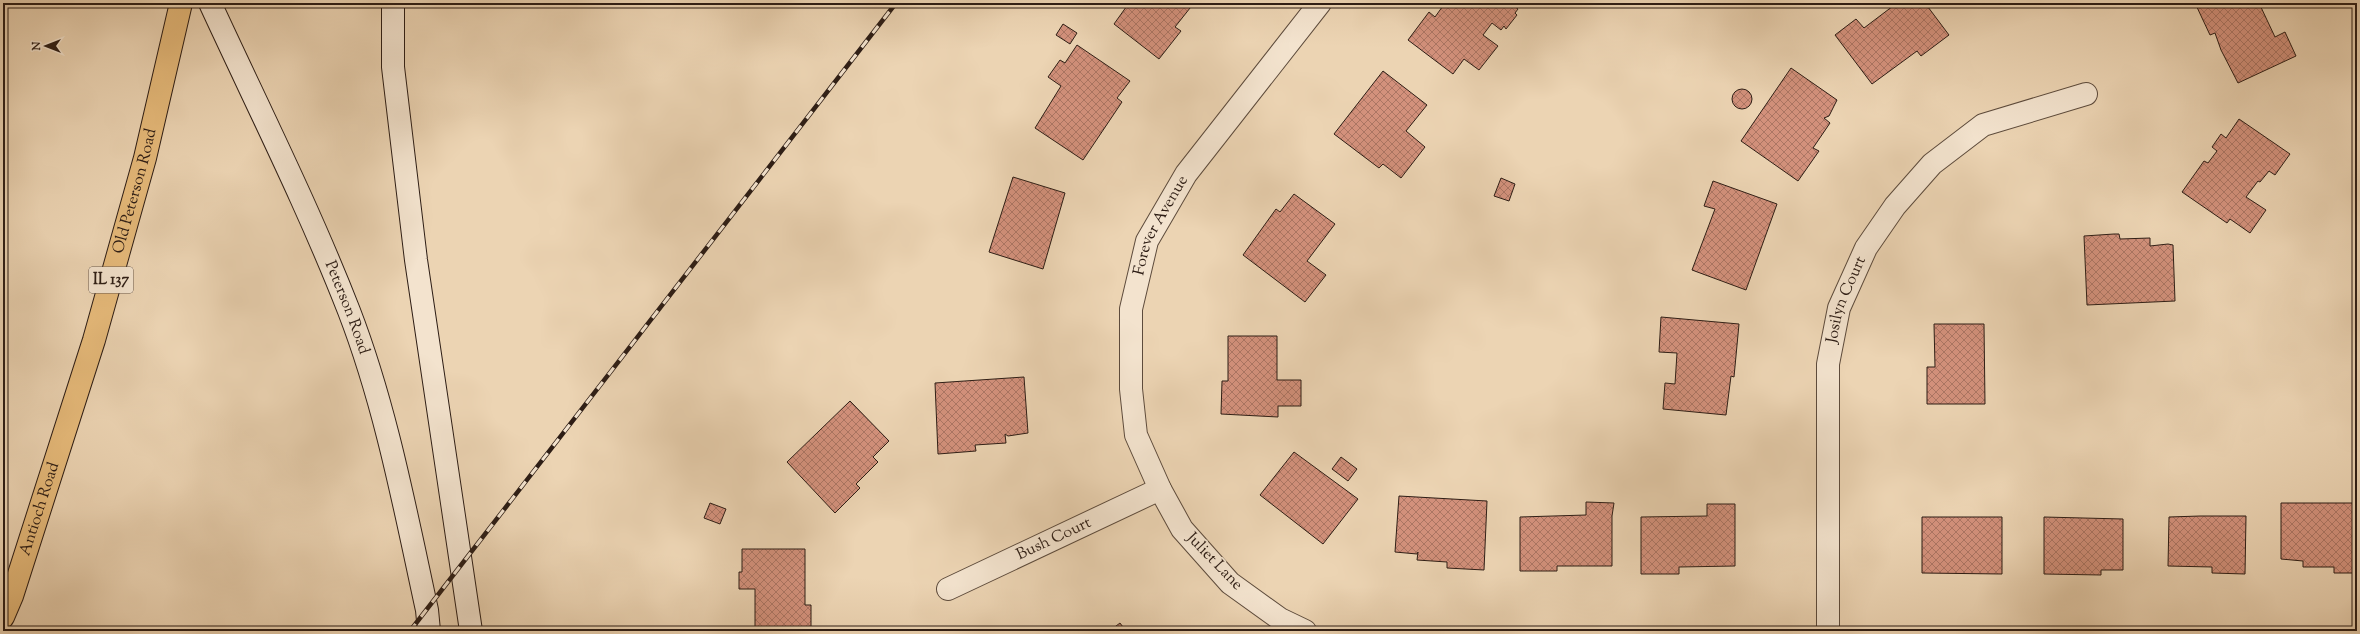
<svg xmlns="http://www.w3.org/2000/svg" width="2360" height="634" font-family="'Sorts Mill Goudy',serif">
	<defs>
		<pattern id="building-cross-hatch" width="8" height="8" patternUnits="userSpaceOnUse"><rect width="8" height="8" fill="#d3917c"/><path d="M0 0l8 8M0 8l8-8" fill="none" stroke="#ac7664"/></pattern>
	</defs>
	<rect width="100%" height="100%" fill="#ecd4b3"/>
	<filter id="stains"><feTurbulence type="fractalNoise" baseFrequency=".005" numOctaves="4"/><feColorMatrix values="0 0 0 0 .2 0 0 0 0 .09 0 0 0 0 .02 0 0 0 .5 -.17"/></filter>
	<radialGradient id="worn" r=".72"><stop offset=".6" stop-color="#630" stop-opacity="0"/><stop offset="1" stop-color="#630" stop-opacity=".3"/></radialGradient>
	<path fill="url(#building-cross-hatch)" stroke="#2d1d15" d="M1129 3H1194L1175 27 1181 31 1159 59 1114 24Z
		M1445 3H1510L1518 9 1515 13 1517 15 1506 29 1504 26 1501 30 1492 23 1483 35 1498 46 1479 70 1464 59 1453 74 1408 40 1429 12 1435 17Z
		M1897 3H1925L1949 35 1921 56 1917 51 1872 84 1835 35 1856 19 1864 28Z
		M2195 3H2259L2275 37 2285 32 2296 56 2238 83 2221 50 2215 33 2210 35Z
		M1063 24 1077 33 1070 44 1056 35Z
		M1077 45 1130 81 1117 98 1122 102 1083 160 1035 128 1061 86 1048 77 1060 60 1065 63Z
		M1791 68 1837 100 1829 116 1824 118 1830 123 1813 148 1819 151 1798 181 1741 141Z
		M1383 71 1427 105 1406 131 1425 147 1401 178 1383 164 1379 168 1334 134Z
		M1732 99a10 10 0 1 1 20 0a10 10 0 1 1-20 0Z
		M2239 119 2290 154 2275 175 2269 171 2260 182 2258 181 2246 197 2266 210 2250 233 2230 219 2227 223 2182 192 2204 161 2208 163 2217 151 2212 147 2221 134 2226 138Z
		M1013 177 1065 193 1043 269 989 252Z
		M1501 178 1515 184 1509 201 1494 196Z
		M1713 181 1777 204 1746 290 1692 270 1715 209 1704 206Z
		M1294 194 1335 224 1307 261 1326 275 1305 302 1243 255 1276 209 1280 212Z
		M2114 234H2119L2120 239 2150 238V246L2168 244 2173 245 2175 301 2087 305 2084 236Z
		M1661 317 1739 324 1734 377 1731 376 1726 415 1663 409 1665 383 1675 384 1677 353 1659 352Z
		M1934 324H1984L1985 404H1927V367H1935Z
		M1228 336H1277V380H1301V406H1278V417L1221 414 1222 381H1228Z
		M1024 377 1028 433 1008 436 1005 434 1006 443 975 445 976 451 938 454 935 383Z
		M850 401 889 441 873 457 878 462 856 484 860 488 835 513 787 462Z
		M1294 452 1358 499 1323 544 1260 495Z
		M1341 457 1357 469 1348 481 1332 469Z
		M1399 496 1487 501 1484 570 1447 568V562L1417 560 1418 552 1417 554 1395 552Z
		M1586 502 1614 503 1612 516V566H1557V571H1520V517L1586 515Z
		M710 503 726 509 720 524 704 518Z
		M2281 503H2357V573H2334V567H2303V561L2281 559Z
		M1707 504H1735V566L1679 567V574H1641V517L1707 516Z
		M2200 516H2246L2245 574 2212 573V567L2168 566 2169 517Z
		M1922 517H2002V574L1922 573Z
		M2044 517 2123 519V570H2101V575L2044 574Z
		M742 549H805V605H811V631H755V589H739V572H742Z
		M1120 623 1126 631H1110L1116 626Z"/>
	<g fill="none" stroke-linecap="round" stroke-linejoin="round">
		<defs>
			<g id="street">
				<path id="s1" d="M948 589 1160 489"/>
				<path id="s2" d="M1305 631 1280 619 1230 583 1182 529 1160 489 1136 435 1131 389V309L1147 241 1186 174 1320 3"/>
				<path id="s3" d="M1828 631V364L1839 308 1866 248 1895 206 1932 164 1983 125 2086 94"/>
			</g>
			<g id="secondary">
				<path id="s4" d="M210 3C257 105 308 206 349 311 386 407 405 509 427 610L429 631"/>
				<path d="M393 3V67L416 260 471 631"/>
			</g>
			<g id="primary">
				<path id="s5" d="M3 617 12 596 94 340 145 158 181 3"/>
			</g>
		</defs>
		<use href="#street" stroke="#5d4b3c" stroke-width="24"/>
		<use href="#secondary" stroke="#2d1d15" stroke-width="24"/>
		<use href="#primary" stroke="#2d1d15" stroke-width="24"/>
		<use href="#street" stroke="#f3e3ce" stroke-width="22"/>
		<use href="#secondary" stroke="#f3e3ce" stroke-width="22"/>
		<use href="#primary" stroke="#e6ba7a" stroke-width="22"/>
		<defs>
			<path id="rail" d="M410 631 896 3"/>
		</defs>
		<use href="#rail" stroke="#2d1d15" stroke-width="4.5"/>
		<use href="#rail" stroke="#f3e3ce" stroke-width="3" stroke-dasharray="9" stroke-linecap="butt"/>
	</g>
	<g text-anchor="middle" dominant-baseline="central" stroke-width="3.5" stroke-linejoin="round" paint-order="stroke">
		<rect fill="#f3e3ce" stroke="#68584c" stroke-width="1" x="89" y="267" width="44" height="26" rx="3"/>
		<g font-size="15" font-weight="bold" fill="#2d1d15">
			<text x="111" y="280">IL 137</text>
		</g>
		<g font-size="16" fill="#2d1d15" stroke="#f3e3ce">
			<text stroke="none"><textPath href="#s5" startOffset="446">Old Peterson Road</textPath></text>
			<text stroke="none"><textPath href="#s2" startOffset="482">Forever Avenue</textPath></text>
			<text stroke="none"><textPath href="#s3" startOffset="334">Josilyn Court</textPath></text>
			<text stroke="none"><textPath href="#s4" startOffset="334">Peterson Road</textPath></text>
			<text stroke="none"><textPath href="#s5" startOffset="114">Antioch Road</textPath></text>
			<text stroke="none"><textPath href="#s1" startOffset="117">Bush Court</textPath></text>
			<text transform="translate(1214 562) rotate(46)">Juliet Lane</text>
		</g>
	</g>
	<rect width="2360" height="634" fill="none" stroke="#ecd4b3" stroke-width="16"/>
	<rect x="4" y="4" width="2352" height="626" fill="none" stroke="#2d1d15" stroke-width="2"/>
	<rect x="8" y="8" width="2344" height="618" fill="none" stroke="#2d1d15"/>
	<g transform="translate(46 46) rotate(270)" stroke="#f3e3ce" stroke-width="3" paint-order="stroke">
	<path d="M0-3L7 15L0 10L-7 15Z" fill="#2d1d15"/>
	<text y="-6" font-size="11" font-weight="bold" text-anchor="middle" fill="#2d1d15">N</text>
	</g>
	<rect width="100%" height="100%" filter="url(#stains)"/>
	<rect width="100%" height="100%" fill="url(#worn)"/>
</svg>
